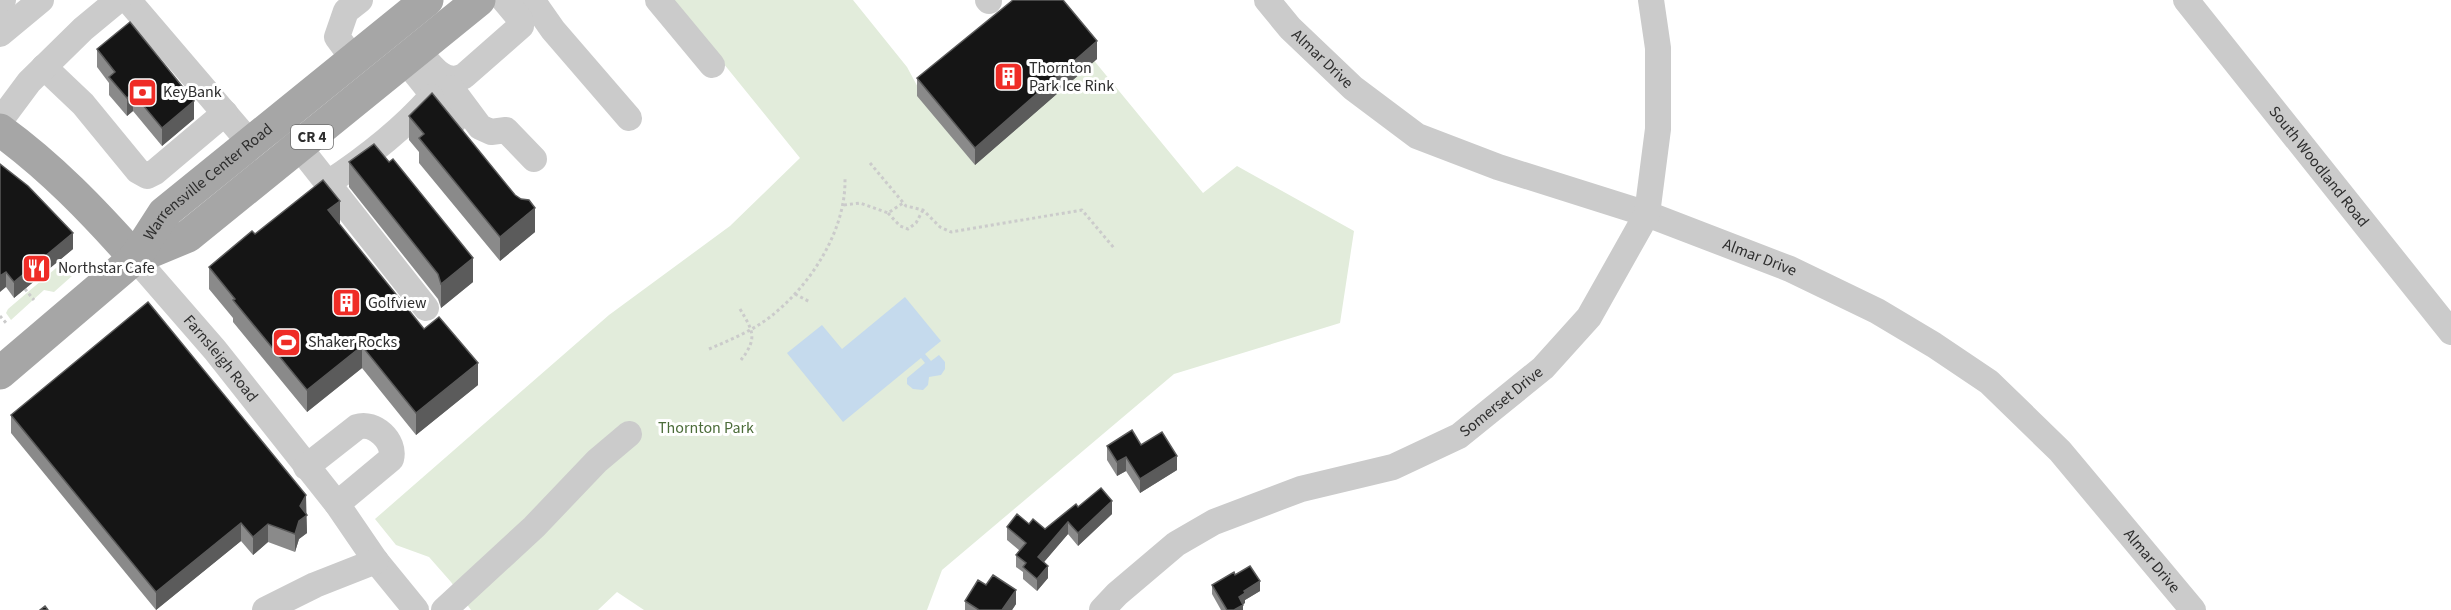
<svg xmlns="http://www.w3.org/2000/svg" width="2451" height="610" font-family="'Source Sans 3',sans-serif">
	<rect width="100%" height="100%" fill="#fff"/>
	<path fill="#e2ecdb" d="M672 0H853L907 67 921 93 1045 1 1203 193 1237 166 1354 231 1340 323 1174 374 942 570 927 610H644L617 592 598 610H471L451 582 429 557 396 545 375 519 609 315 730 226 800 158Z
		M62 263 72 276 54 292 44 290 11 320 6 313 8 309Z"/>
	<path fill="#c5daed" d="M905 297 941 341 925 354 931 361 939 355 945 362V369L941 375 929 377 928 385 923 390 913 389 907 384V378L925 363 921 358 843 422 787 353 822 325 842 349Z"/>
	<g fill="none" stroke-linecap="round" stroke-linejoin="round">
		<path stroke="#cbcbcb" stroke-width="3" stroke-dasharray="3 3" stroke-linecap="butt" d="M870 163 906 206 923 210 940 227 951 232 1082 210 1114 248
			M844 205 860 203 888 213 903 203
			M888 213 900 226 908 229 916 223 923 210
			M25 289 34 300
			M795 294 810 302
			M740 309C753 331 758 338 741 360
			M0 316 7 324
			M709 349C730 340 752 331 770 317 810 286 846 231 845 179"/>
		<g stroke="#cbcbcb" stroke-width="26">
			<path d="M128 0 251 144"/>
			<path d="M532 0 553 30 629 118"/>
			<path d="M658 0 712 65"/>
			<path d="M988 0 989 1"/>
			<path id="s1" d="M1267 0 1290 28 1353 88 1417 136 1498 167 1647 214 1790 269 1877 311 1934 345 1989 382 2060 451 2193 610"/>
			<path id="s2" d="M2186 0 2451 332"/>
			<path d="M0 6 3 0"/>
			<path d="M0 34 41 0"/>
			<path d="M418 50C430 64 444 87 464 76L521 26 520 19 504 0"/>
			<path d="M354 60 337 37 346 11 360 0"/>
			<path d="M405 60 454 121"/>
			<path d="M44 67 83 104 138 171 147 176 155 172 225 113"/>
			<path d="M451 88 480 127 491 132 506 130 534 159"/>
			<path d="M0 121 29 82 83 29 118 0"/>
			<path d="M288 133 426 308"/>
			<path d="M328 183C366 158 400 132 431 97"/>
			<path id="s3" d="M135 258 215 350 337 504 376 561 416 610"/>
			<path d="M306 467 357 427C374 421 396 441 391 459L337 504"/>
			<path d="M265 610 315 585 376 561"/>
			<path d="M444 610 534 527 597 461 629 434"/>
			<path id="s4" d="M1102 610 1117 594 1176 544 1214 522 1301 489 1393 467 1459 436 1543 368 1589 317 1647 214 1658 129V48L1651 0"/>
		</g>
		<g stroke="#a6a6a6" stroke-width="33">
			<path d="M0 130C51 167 93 211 135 258"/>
			<path d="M135 258 188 236 479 0"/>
			<path id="s5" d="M0 373 135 258 164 213 427 0"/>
		</g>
	</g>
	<path fill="#8a8a8a" d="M97 49 194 119 162 146 133 111 127 116 109 95V83L97 67Z
		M1097 59 975 165 917 96V78Z
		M409 116 535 232 500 261 419 163V152L409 140Z
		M349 162 473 282 441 308 438 299 349 187Z
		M0 164 73 249 14 298 6 287Z
		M340 223 339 224 424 329 478 385 416 435 362 368 307 412 233 322V318L209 289V267Z
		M11 415 306 513 307 533 299 539 295 552 268 542 253 555 241 541 156 610 11 433Z
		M1141 445 1177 470 1140 493 1126 471 1117 476 1107 460V446Z
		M1078 507 1112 514 1078 546 1068 534 1044 562 1048 578 1037 591 1023 579V572L1016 567V555L1020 551 1007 540V527L1045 529Z
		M1235 575 1260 591 1245 600V603L1243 604V610H1221L1212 594V585Z
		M965 601 1016 604 1012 610H965Z"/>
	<path fill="#5b5b5b" d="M1097 41V59L975 165V148Z
		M133 93V111L127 116V98Z
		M194 101V119L162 146V128Z
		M340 201V223L328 232V210Z
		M535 208V232L500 261V237Z
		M73 233V249L14 298V282Z
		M473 258V282L441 308V284Z
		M6 272V287L0 292V276Z
		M362 346V368L307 412V390Z
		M478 363V385L416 435V413Z
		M1177 456V470L1140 493V479Z
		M1126 457V471L1117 476V462Z
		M306 495 307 533 299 539 295 552V534L300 506Z
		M1112 501V514L1078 546V533Z
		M1068 522V534L1038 569V557Z
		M241 523V541L156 610V592Z
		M268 524V542L253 555V537Z
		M1048 566V578L1037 591V579Z
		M1260 581V591L1245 600V603L1239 607V597L1244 591Z
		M1016 590V604L1012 610H1002Z
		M1243 605V610H1234Z"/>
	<path fill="#151515" stroke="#5b5b5b" stroke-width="1.5" d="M1013 0H1063L1097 41 975 148 917 78Z
		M130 22 194 101 162 128 133 93 127 98 109 77 115 72 97 49Z
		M432 93 515 195 521 199 529 200 535 208 500 237 419 138 424 134 409 116Z
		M374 144 389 162 393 159 473 258 441 284 438 274 349 162Z
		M0 164 28 186 73 233 14 282 6 272 0 276Z
		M323 180 340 201 328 210 424 329 439 317 478 363 416 413 362 346 307 390 233 300 235 299 209 267 252 231 255 234Z
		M148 302 306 495 300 506 307 515 299 521 295 534 268 524 253 537 241 523 156 592 11 415Z
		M1132 430 1141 445 1162 432 1177 456 1140 479 1126 457 1117 462 1107 446Z
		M1101 488 1112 501 1078 533 1068 522 1038 557 1048 566 1037 579 1023 567 1026 563 1016 555 1026 543 1007 527 1017 514 1029 524 1033 519 1045 529 1076 504 1078 507Z
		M1250 566 1260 581 1244 591 1245 593 1239 597 1243 605 1234 610H1227L1212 585 1234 572 1235 575Z
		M993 575 1016 590 1002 610H979L965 601 978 580 986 585Z
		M45 606 48 610H40Z"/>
	<defs>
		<symbol id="building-square" viewBox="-11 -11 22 22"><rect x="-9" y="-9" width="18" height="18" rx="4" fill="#ef2c26" stroke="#fff"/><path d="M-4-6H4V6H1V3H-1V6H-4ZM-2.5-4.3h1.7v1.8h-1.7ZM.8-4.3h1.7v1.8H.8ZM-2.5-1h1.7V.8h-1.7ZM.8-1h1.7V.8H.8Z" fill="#fff"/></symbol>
		<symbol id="bank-square" viewBox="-11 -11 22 22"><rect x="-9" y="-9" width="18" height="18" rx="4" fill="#ef2c26" stroke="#fff"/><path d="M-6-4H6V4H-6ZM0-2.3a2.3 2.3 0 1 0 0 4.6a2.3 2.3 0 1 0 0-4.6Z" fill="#fff"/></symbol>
		<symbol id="restaurant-square" viewBox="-11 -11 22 22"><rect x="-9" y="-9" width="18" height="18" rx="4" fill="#ef2c26" stroke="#fff"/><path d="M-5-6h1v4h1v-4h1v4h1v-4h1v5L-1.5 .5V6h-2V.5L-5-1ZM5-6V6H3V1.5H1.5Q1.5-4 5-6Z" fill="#fff"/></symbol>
		<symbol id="stadium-square" viewBox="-11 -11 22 22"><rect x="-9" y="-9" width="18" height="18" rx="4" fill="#ef2c26" stroke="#fff"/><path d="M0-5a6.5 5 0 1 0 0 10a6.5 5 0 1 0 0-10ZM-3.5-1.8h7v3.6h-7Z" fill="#fff"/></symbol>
	</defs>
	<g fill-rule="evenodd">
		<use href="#building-square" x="992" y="60" width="33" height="33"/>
		<use href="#bank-square" x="126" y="76" width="33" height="33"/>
		<use href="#restaurant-square" x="20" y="252" width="33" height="33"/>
		<use href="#building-square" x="330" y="286" width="33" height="33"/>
		<use href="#stadium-square" x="270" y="326" width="33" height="33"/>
	</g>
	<g text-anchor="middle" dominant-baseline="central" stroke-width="6" stroke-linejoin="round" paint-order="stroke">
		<rect fill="#fff" stroke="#6d6d6d" stroke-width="1.5" x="291" y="125" width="42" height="24" rx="4.5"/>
		<g font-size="15" font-weight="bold" fill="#2e2e2e">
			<text x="312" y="137">CR 4</text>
		</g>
		<g font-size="16" fill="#2e2e2e" stroke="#fff">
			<text stroke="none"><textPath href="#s1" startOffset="81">Almar Drive</textPath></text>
			<text stroke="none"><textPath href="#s2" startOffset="213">South Woodland Road</textPath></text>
			<text stroke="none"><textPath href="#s5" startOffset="284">Warrensville Center Road</textPath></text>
			<text stroke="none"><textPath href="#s1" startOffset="567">Almar Drive</textPath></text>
			<text stroke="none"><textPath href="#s3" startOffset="132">Farnsleigh Road</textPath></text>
			<text stroke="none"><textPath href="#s4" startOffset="458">Somerset Drive</textPath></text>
			<text stroke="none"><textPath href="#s1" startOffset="1071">Almar Drive</textPath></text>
		</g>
		<g font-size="16" fill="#2e2e2e" stroke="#fff" text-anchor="start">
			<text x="1029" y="68">Thornton<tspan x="1029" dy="18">Park Ice Rink</tspan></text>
			<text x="163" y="92">KeyBank</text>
			<text x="58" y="268">Northstar Cafe</text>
			<text x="368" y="303">Golfview</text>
			<text x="308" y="342">Shaker Rocks</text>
		</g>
		<g font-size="16" fill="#4b6c39" stroke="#fff">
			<text x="706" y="428">Thornton Park</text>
		</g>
	</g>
</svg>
